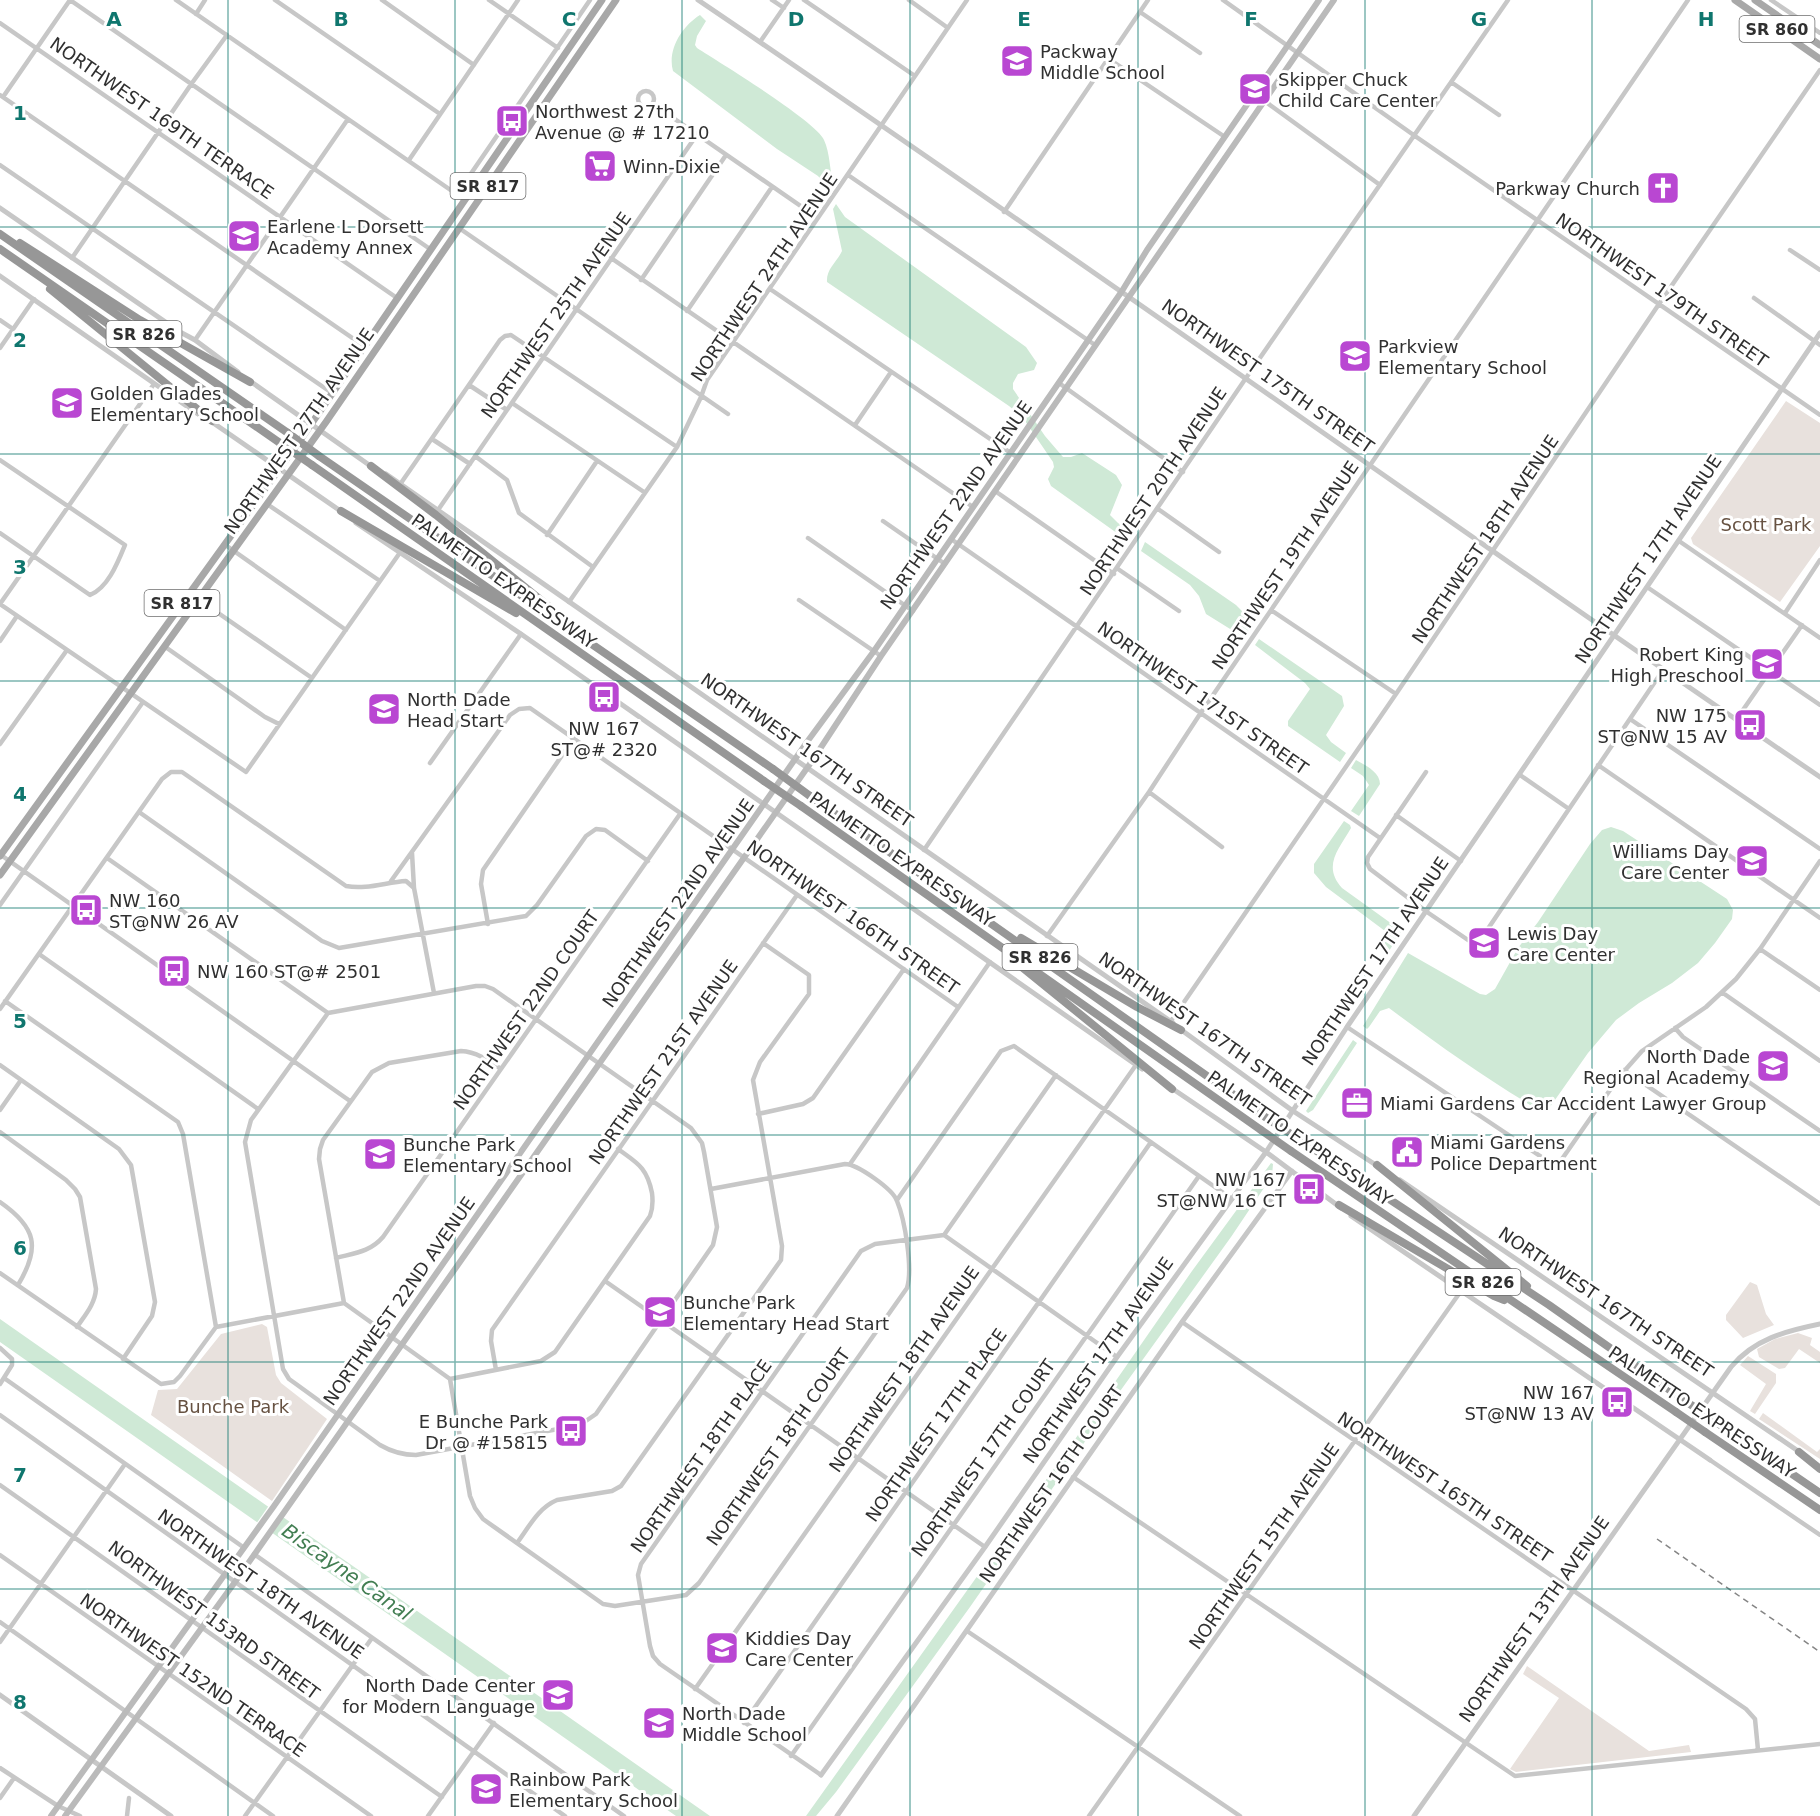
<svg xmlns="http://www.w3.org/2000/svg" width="1820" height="1816" font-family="'DejaVu Sans',sans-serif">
	<rect width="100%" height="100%" fill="#fff"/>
	<path fill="#e8e1dd" d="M1786 401 1820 423V546L1780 602 1693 544 1691 538Z
		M1750 1282 1757 1285 1766 1314 1774 1325 1743 1338 1726 1320V1315Z
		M262 1324 267 1327 276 1375 281 1383 327 1419 272 1501 151 1415 158 1390 177 1389 221 1334Z
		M1798 1333 1812 1338 1810 1345 1820 1352V1363L1799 1349 1785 1368 1779 1369 1759 1357 1757 1349 1775 1339Z
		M1748 1356 1776 1374V1383L1755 1414 1750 1411 1766 1384 1740 1365Z
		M1763 1413 1817 1452 1820 1449V1459L1759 1419Z
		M1527 1666 1649 1751 1689 1745 1691 1752 1516 1772 1510 1769 1559 1698 1523 1674Z"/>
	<path fill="#cfe9d6" d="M700 15 706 21 697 36 695 45 697 48C719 62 817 122 824 140 830 153 830 171 833 185L830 190 818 176 777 149 673 71C667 50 682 26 700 15Z
		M836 204 845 217 1026 347 1037 363 1034 370 1018 374 1013 383V389L1045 436 1063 457H1071L1082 453 1116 475 1122 485 1110 515 1118 523 1133 533 1128 541 1051 486 1048 479 1054 467 1053 462 1023 418 1009 406 827 282C826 269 837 262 842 251L833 209Z
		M1145 542 1236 605 1245 614 1250 628 1243 637 1206 614 1199 596 1190 585 1141 551Z
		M1259 639 1342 696 1344 706 1326 735 1331 742 1346 753 1340 762 1288 726V721L1310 689 1305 683 1255 645Z
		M1356 760C1365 765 1380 772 1380 784L1359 816 1351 811 1369 785 1363 776 1351 768Z
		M1344 821 1350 825 1351 828C1339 849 1322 866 1342 888L1399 929 1401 932 1389 951 1381 947 1379 942 1387 934 1385 931 1326 887 1314 873V864Z
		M1611 827 1623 831 1727 899 1733 910 1732 919 1715 943 1698 963 1672 983 1639 1003 1616 1020 1588 1053 1550 1107 1544 1103 1537 1109C1485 1078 1437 1044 1389 1008L1380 1011 1369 1027 1367 1029 1363 1026 1408 953 1480 994 1486 995 1495 989 1518 948 1538 922 1590 844 1602 830Z
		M1353 1040 1357 1043 1313 1110 1308 1113 1306 1111Z
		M1271 1163 1273 1164 1272 1176 1231 1237 1118 1394 970 1607 836 1792 816 1816H806L1083 1428 1192 1271Z
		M0 1319 710 1816H676L0 1342Z"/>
	<path fill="#fff" d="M270 1504 285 1515 271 1535 256 1524Z"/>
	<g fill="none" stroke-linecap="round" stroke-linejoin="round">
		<path stroke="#c7c7c7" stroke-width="4.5" d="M70 0 430 249
			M176 0 465 200
			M275 0 440 114
			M382 0 474 65
			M489 0 558 48
			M772 0 784 8
			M804 0 915 76
			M909 0 948 28
			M1223 0 1415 136 1820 415
			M1771 0 1820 33
			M1140 12 1200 53
			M196 14 205 0
			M0 23 397 298
			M760 42 789 0
			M1109 59 1225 137
			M1451 82 1499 115
			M638 99a8 8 0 1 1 16 0a8 8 0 1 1-16 0Z
			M1255 94 1380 185
			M0 95 364 346
			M3 97 70 0
			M653 104 818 218
			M409 160 518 0
			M0 165 332 393
			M848 175 1095 345
			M457 194 590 0
			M1004 212 1148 0
			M459 228 728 414
			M1790 250 1820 270
			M72 258 192 83 227 35
			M611 258 973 507
			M641 280 726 155
			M770 289 1018 458
			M1754 298 1820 345
			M687 311 772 187
			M0 320 13 329
			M195 340 348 119
			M0 348 34 299
			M1059 383 1183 472
			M154 384 0 604 246 772 399 554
			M469 385 507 410
			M512 403 644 492
			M855 425 891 372
			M432 439 470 464
			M475 456 507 480 519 513 593 567
			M0 460 125 545C118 562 108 588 90 595L0 533
			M401 483 500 340 505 336 511 335 677 447
			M995 491 1114 574
			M267 504 380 581
			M1158 509 1219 552
			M438 510 696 136
			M883 521 945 564
			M547 535 597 461
			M808 538 913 611
			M951 539 1380 838
			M1679 541 1820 638
			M224 544 346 630
			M1118 569 1179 611
			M1647 587 1820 705
			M198 599 312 678
			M799 600 881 656
			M569 602 677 447 701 397 707 380 967 0
			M1271 610 1396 694
			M1785 613 1820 560
			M0 641 17 616
			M164 646 265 717 279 724
			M1630 719 1820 849
			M1736 720 1802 625
			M0 744 67 650
			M430 763 521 634
			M1598 765 1820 918
			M1426 772 1368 857 1367 863 1370 869 1427 912 1468 940 1476 942 1481 939 1663 670
			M1520 775 1569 809
			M1149 792 1222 847
			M139 812 322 941 339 948 526 916 537 905 586 836 596 829 605 830 648 861
			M1396 815 1461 861
			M924 850 1246 378 1508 0
			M412 853 414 888 434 993
			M1 855 350 1101
			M107 858 328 1013
			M391 881 510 715 519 709 530 708 958 1007
			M0 905 143 702
			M488 924 481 884 483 870 574 738
			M1047 936 1149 792 1200 714 1688 0
			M1760 949 1820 990
			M39 954 258 1109
			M476 986H485L493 989 691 1128 702 1143 704 1152 717 1227 713 1245 596 1414 580 1425 416 1455C402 1455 392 1452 380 1445L296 1384 289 1379 283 1369 245 1142 251 1120 328 1013Z
			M1723 993 1820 1061
			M5 1001 178 1122 183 1134 216 1327
			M0 1009 162 779 171 772H182L346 886C366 890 387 882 406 881L414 888
			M1171 1021 1396 694 1659 304 1820 70
			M1347 1027 1549 1162 1556 1164 1562 1159 1619 1077 1642 1051 1706 1007 1736 979 1760 949 1820 861
			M1675 1028 1683 1037 1820 1131
			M0 1065 119 1149 131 1165 155 1302 152 1316 123 1359
			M1624 1070 1820 1204
			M0 1110 21 1080
			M758 1114 803 1104 813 1098 904 969
			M0 1132 66 1180 75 1189 80 1197 96 1289C95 1304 85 1315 77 1327
			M850 1164 990 962
			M897 1200 1001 1051 1014 1046 1232 1199
			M0 1202C36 1227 41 1247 18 1285
			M944 1235 1056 1075
			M336 1258C355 1253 370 1252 383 1237L680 814
			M0 1273 161 1384 174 1382 180 1376 216 1327 344 1303
			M605 1281 985 1547
			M344 1303 319 1159 320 1149 323 1140 372 1072 389 1063 461 1051C477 1052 488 1060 501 1069
			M344 1303 450 1379
			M1182 1322 1746 1709 1755 1719 1758 1750
			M0 1348 12 1359V1365L0 1384
			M496 1370 491 1341 492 1330 797 895
			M4 1378 243 1547
			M450 1379 470 1496 475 1508 483 1519 603 1604 615 1606 686 1595 699 1583 907 1288C913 1269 905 1220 897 1201 893 1189 857 1164 845 1164L711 1189
			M450 1379 541 1361 555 1352 650 1216C653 1208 653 1201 652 1193 647 1167 637 1163 618 1149
			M0 1415 565 1816
			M1710 1460 1820 1535
			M1073 1477 1515 1776 1820 1744
			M0 1485 442 1797
			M517 1543C529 1527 538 1508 557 1500L612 1491 621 1486 781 1260 782 1246 753 1080 760 1062 809 994V975L763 943
			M254 1554 624 1816
			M0 1555 371 1816
			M0 1622 273 1816
			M967 1631 1240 1816
			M0 1642 125 1464
			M695 1689 1136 1065
			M744 1723 1151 1142
			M791 1756 1199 1176
			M0 1768 58 1806 80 1816
			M821 1775 660 1664 653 1656 650 1646 638 1575 641 1564 861 1251 875 1244 944 1235 1117 1357
			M0 1798 14 1778
			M127 1816 129 1798
			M245 1816 372 1638
			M428 1816 494 1723
			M1089 1816 1461 1291"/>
		<path stroke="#c7c7c7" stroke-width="5" d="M698 0C1075 255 1444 521 1820 777
			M0 208 180 332 195 340 238 372
			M0 276 198 414
			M250 381 372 467
			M209 420 342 512
			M386 474 1173 1023
			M356 523 521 634 1142 1069
			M1180 1029 1293 1111 1379 1167
			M1170 1087 1266 1152 1341 1208
			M1400 1180 1801 1453
			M1351 1216 1710 1460
			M0 1695 171 1816
			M821 1775 985 1547 1117 1357 1266 1152 1347 1027 1820 333
			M837 1816 1182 1322 1292 1171
			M1414 1816 1731 1367C1754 1339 1786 1331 1820 1324"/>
		<path stroke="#bababa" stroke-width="6" d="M51 1816 274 1506 807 742 874 651 1122 291 1147 250 1319 0
			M65 1816 235 1582 812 761 881 656 1334 0"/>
		<path stroke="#a8a8a8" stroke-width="7" d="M1735 0 1820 59
			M1755 0 1820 45
			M0 856 303 436 602 0
			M0 875 326 422 616 0"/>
		<path stroke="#979797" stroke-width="8" d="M0 234 288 433
			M20 243 140 320 250 382
			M0 249 280 443
			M50 289 212 421
			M319 456 773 769
			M312 465 764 781
			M371 466 436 515 579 631
			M341 511 516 613
			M810 796 1268 1119
			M801 806 1261 1130
			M1021 938 1137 1007 1181 1030
			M1012 959 1172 1089
			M1300 1140 1549 1305 1684 1400
			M1291 1151 1676 1412
			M1377 1165 1527 1286
			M1339 1205 1494 1296 1504 1300
			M1713 1420 1820 1493
			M1705 1432 1820 1510
			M1799 1452 1820 1469"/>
		<path stroke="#858585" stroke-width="1.5" stroke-dasharray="6 4.5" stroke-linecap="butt" d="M1657 1539 1820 1652"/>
		<path stroke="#979797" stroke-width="8" d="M288 433 319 456
			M280 443 312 465
			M773 769 810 796
			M764 781 801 806
			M1268 1119 1300 1140
			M1261 1130 1291 1151
			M1684 1400 1713 1420
			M1676 1412 1705 1432"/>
	</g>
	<path fill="none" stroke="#0f766e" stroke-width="1.5" stroke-opacity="0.55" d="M228 0V1816M455 0V1816M682 0V1816M910 0V1816M1138 0V1816M1365 0V1816M1592 0V1816M0 227H1820M0 454H1820M0 681H1820M0 908H1820M0 1135H1820M0 1362H1820M0 1589H1820"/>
	<defs>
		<symbol id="school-square" viewBox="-11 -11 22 22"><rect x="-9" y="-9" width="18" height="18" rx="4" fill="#b947d2" stroke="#fff"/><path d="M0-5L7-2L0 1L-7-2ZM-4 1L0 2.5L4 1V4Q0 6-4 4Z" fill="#fff"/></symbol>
		<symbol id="bus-square" viewBox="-11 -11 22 22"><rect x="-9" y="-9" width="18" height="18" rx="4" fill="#b947d2" stroke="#fff"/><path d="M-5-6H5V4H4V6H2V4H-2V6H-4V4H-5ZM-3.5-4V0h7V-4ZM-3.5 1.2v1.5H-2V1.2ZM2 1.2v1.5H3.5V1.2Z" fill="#fff"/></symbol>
		<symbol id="supermarket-square" viewBox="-11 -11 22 22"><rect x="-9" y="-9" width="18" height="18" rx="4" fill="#b947d2" stroke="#fff"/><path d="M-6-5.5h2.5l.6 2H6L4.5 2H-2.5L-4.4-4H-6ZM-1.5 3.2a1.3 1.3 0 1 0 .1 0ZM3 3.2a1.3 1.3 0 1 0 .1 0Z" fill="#fff"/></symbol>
		<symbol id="church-square" viewBox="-11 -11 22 22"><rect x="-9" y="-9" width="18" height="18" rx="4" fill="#b947d2" stroke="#fff"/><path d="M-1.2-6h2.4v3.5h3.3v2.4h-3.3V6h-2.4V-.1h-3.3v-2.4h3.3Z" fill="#fff"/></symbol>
		<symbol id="office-square" viewBox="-11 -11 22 22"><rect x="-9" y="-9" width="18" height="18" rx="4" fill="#b947d2" stroke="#fff"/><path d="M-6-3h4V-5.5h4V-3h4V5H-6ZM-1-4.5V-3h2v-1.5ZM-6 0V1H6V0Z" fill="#fff"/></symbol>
		<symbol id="civic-square" viewBox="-11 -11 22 22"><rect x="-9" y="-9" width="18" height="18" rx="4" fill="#b947d2" stroke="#fff"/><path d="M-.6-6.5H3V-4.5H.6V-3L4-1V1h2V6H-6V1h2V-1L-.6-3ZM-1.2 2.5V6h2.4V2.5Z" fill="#fff"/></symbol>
	</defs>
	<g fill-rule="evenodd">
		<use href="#school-square" x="998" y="42" width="38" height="38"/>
		<use href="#school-square" x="1236" y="70" width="38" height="38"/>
		<use href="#bus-square" x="493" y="102" width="38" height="38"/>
		<use href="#supermarket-square" x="581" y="147" width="38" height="38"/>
		<use href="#church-square" x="1644" y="169" width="38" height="38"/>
		<use href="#school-square" x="225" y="217" width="38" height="38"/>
		<use href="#school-square" x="1336" y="337" width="38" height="38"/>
		<use href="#school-square" x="48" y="384" width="38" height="38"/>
		<use href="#school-square" x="1748" y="645" width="38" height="38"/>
		<use href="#bus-square" x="585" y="678" width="38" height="38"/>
		<use href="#school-square" x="365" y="690" width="38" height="38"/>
		<use href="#bus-square" x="1731" y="706" width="38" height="38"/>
		<use href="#school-square" x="1733" y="842" width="38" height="38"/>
		<use href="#bus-square" x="67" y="891" width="38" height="38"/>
		<use href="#school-square" x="1465" y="924" width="38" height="38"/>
		<use href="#bus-square" x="155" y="952" width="38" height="38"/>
		<use href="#school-square" x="1754" y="1047" width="38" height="38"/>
		<use href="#office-square" x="1338" y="1084" width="38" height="38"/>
		<use href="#civic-square" x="1388" y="1133" width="38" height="38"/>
		<use href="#school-square" x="361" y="1135" width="38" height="38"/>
		<use href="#bus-square" x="1290" y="1170" width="38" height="38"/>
		<use href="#school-square" x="641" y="1293" width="38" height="38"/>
		<use href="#bus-square" x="1598" y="1383" width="38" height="38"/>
		<use href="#bus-square" x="552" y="1412" width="38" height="38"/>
		<use href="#school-square" x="703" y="1629" width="38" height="38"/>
		<use href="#school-square" x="539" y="1676" width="38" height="38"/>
		<use href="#school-square" x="640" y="1704" width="38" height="38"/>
		<use href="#school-square" x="467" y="1770" width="38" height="38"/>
	</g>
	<g text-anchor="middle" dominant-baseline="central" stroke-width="6" stroke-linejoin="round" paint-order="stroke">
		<g fill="#fff" stroke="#6e6e6e" stroke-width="1.5">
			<rect x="1739.5" y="16" width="75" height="26" rx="4.5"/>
			<rect x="450.5" y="173" width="75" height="26" rx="4.5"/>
			<rect x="106.5" y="321" width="75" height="26" rx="4.5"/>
			<rect x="144.5" y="590" width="75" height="26" rx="4.5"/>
			<rect x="1002.5" y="944" width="75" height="26" rx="4.5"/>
			<rect x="1445.5" y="1269" width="75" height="26" rx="4.5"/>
		</g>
		<g font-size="16" font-weight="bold" fill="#303030">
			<text x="1777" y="29">SR 860</text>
			<text x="488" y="186">SR 817</text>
			<text x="144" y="334">SR 826</text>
			<text x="182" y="603">SR 817</text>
			<text x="1040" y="957">SR 826</text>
			<text x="1483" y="1282">SR 826</text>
		</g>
		<g font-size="18" fill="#303030" stroke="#fff" text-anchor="start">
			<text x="1040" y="51">Packway<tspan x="1040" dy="21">Middle School</tspan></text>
			<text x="1278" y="79">Skipper Chuck<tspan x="1278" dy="21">Child Care Center</tspan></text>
			<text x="535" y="111">Northwest 27th<tspan x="535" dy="21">Avenue @ # 17210</tspan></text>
			<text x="623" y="166">Winn-Dixie</text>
			<text x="1640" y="188" text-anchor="end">Parkway Church</text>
			<text x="267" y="226">Earlene L Dorsett<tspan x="267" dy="21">Academy Annex</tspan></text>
			<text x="1378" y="346">Parkview<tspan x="1378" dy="21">Elementary School</tspan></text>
			<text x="90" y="393">Golden Glades<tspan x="90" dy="21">Elementary School</tspan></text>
			<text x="1744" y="654" text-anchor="end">Robert King<tspan x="1744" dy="21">High Preschool</tspan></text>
			<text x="407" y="699">North Dade<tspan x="407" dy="21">Head Start</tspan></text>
			<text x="1727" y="715" text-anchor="end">NW 175<tspan x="1727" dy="21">ST@NW 15 AV</tspan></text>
			<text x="604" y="728" text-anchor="middle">NW 167<tspan x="604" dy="21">ST@# 2320</tspan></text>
			<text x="1729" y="851" text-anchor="end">Williams Day<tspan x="1729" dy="21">Care Center</tspan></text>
			<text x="109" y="900">NW 160<tspan x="109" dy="21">ST@NW 26 AV</tspan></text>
			<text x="1507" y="933">Lewis Day<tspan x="1507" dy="21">Care Center</tspan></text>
			<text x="197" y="971">NW 160 ST@# 2501</text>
			<text x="1750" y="1056" text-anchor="end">North Dade<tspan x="1750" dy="21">Regional Academy</tspan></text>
			<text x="1380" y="1103">Miami Gardens Car Accident Lawyer Group</text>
			<text x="1430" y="1142">Miami Gardens<tspan x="1430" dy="21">Police Department</tspan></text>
			<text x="403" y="1144">Bunche Park<tspan x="403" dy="21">Elementary School</tspan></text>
			<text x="1286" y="1179" text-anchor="end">NW 167<tspan x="1286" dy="21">ST@NW 16 CT</tspan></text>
			<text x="683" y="1302">Bunche Park<tspan x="683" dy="21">Elementary Head Start</tspan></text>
			<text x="1594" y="1392" text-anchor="end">NW 167<tspan x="1594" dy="21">ST@NW 13 AV</tspan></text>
			<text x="548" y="1421" text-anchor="end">E Bunche Park<tspan x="548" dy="21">Dr @ #15815</tspan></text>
			<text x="745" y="1638">Kiddies Day<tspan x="745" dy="21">Care Center</tspan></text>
			<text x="535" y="1685" text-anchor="end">North Dade Center<tspan x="535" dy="21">for Modern Language</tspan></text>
			<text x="682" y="1713">North Dade<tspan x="682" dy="21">Middle School</tspan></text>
			<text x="509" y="1779">Rainbow Park<tspan x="509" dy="21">Elementary School</tspan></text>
		</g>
		<g font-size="18" fill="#303030" stroke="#fff">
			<text transform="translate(162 118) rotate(35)">NORTHWEST 169TH TERRACE</text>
			<text transform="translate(764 277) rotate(-56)">NORTHWEST 24TH AVENUE</text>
			<text transform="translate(1662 290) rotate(35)">NORTHWEST 179TH STREET</text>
			<text transform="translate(556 315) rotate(-55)">NORTHWEST 25TH AVENUE</text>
			<text transform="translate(1268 376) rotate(35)">NORTHWEST 175TH STREET</text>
			<text transform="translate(299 431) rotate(-55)">NORTHWEST 27TH AVENUE</text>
			<text transform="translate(1153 491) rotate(-56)">NORTHWEST 20TH AVENUE</text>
			<text transform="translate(956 505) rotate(-55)">NORTHWEST 22ND AVENUE</text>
			<text transform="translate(1485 539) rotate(-56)">NORTHWEST 18TH AVENUE</text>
			<text transform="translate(1648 559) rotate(-56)">NORTHWEST 17TH AVENUE</text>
			<text transform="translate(1285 565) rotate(-56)">NORTHWEST 19TH AVENUE</text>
			<text transform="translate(504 581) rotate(35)">PALMETTO EXPRESSWAY</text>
			<text transform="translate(1203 698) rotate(35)">NORTHWEST 171ST STREET</text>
			<text transform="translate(807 750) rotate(35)">NORTHWEST 167TH STREET</text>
			<text transform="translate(902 859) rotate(35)">PALMETTO EXPRESSWAY</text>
			<text transform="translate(678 903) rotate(-55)">NORTHWEST 22ND AVENUE</text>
			<text transform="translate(853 917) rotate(35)">NORTHWEST 166TH STREET</text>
			<text transform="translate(1375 961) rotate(-56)">NORTHWEST 17TH AVENUE</text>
			<text transform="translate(526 1010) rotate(-55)">NORTHWEST 22ND COURT</text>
			<text transform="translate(1205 1029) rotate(35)">NORTHWEST 167TH STREET</text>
			<text transform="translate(663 1062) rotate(-55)">NORTHWEST 21ST AVENUE</text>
			<text transform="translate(1300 1138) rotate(35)">PALMETTO EXPRESSWAY</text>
			<text transform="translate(399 1301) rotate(-55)">NORTHWEST 22ND AVENUE</text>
			<text transform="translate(1606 1302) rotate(34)">NORTHWEST 167TH STREET</text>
			<text transform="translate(1098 1360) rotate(-55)">NORTHWEST 17TH AVENUE</text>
			<text transform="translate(904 1369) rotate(-55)">NORTHWEST 18TH AVENUE</text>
			<text transform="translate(1702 1412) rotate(34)">PALMETTO EXPRESSWAY</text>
			<text transform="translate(936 1425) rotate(-55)">NORTHWEST 17TH PLACE</text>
			<text transform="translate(778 1447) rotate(-55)">NORTHWEST 18TH COURT</text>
			<text transform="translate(701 1456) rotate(-55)">NORTHWEST 18TH PLACE</text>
			<text transform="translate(983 1458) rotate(-55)">NORTHWEST 17TH COURT</text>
			<text transform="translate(1051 1484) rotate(-55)">NORTHWEST 16TH COURT</text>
			<text transform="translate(1445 1487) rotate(34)">NORTHWEST 165TH STREET</text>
			<text transform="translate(1264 1546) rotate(-55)">NORTHWEST 15TH AVENUE</text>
			<text transform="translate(261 1584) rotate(35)">NORTHWEST 18TH AVENUE</text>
			<text transform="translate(1534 1619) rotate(-55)">NORTHWEST 13TH AVENUE</text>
			<text transform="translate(214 1620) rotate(36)">NORTHWEST 153RD STREET</text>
			<text transform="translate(193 1675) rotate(35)">NORTHWEST 152ND TERRACE</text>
		</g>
		<g font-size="18" fill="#675242" stroke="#fff">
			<text x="1766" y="524">Scott Park</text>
			<text x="233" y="1406">Bunche Park</text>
		</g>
		<g font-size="20" font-style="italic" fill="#427e52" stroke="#fff">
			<text transform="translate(347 1572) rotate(35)">Biscayne Canal</text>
		</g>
	</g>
	<g font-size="20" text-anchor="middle" font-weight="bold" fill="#0f766e" stroke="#fff" stroke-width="6" stroke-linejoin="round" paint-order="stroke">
		<text x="114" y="26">A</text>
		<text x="341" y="26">B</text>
		<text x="569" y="26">C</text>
		<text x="796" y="26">D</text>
		<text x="1024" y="26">E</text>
		<text x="1251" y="26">F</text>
		<text x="1479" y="26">G</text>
		<text x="1706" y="26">H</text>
		<text x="20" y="120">1</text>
		<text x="20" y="347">2</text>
		<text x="20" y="574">3</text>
		<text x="20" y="801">4</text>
		<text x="20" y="1028">5</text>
		<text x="20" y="1255">6</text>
		<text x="20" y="1482">7</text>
		<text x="20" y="1709">8</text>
	</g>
</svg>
